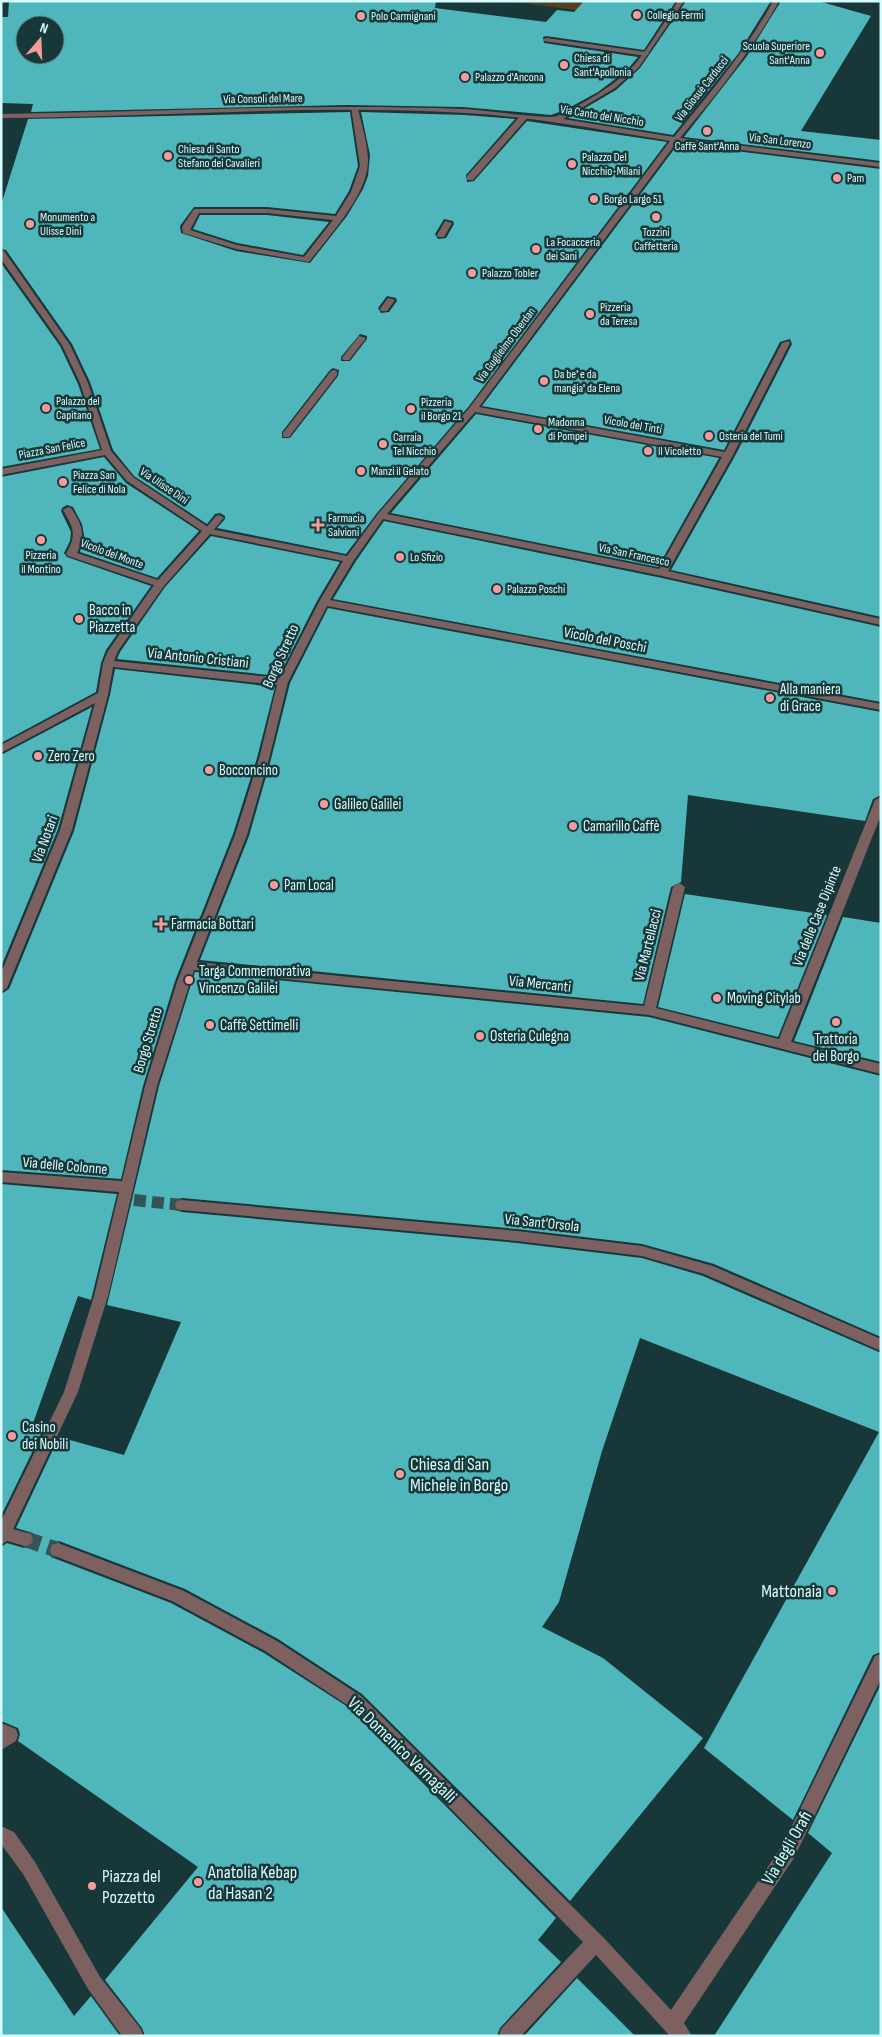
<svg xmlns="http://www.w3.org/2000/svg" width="882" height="2037" font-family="'Sofia Sans Condensed',sans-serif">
	<rect width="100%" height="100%" fill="#173739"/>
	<path fill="#54401c" d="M517 1H584L576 10 516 2Z"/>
	<path fill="#4fb7bb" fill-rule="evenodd" d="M9 1H436L435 8 546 22 557 10 574 12 584 1H676L644 50 546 36 543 37 544 43 638 57 627 70 598 92 565 110 551 115 463 107 348 105 31 112 33 104 1 103V17H8ZM25 25H55V55H25Z
		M686 1H771L738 54 673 135 568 118 616 90 640 68Z
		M781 1H818L871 16 801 131 881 140V161L684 137 747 56Z
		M350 112 358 166 349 191 335 214 267 207H194L180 226 181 233 236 251 310 263 347 216 363 189 368 176 370 155 361 112 465 115 515 119 466 175 467 182 474 181 527 121 667 142 469 406 377 513 346 554 217 528 225 519V516L220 513 215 514 207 524 134 476 113 450 90 382 72 344 6 250 1 249V205L28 119ZM444 219 453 221 454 224 446 238 438 239 435 234ZM387 296 396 298 397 301 389 312 381 313 378 308ZM360 334 367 336V339L350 361H341V357ZM333 368 339 370 338 376 290 438H282V432L330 370Z
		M678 144 881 169V617L671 570 735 456 792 344 790 339 780 342 724 450 482 406Z
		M200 215H267L329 222 303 255 237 243 193 229Z
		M1 263 60 346 78 384 100 449 1 467Z
		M476 414 719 458 658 567 391 513Z
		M104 457 126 483 199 531 157 578 80 552 84 535 82 524 73 507 67 505 62 508 61 511 71 532 70 541 64 553 67 557 151 586 106 650 101 663 96 692 1 743V477Z
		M384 521 662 578 881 627V702L333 599 356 561Z
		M211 536 340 562 317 601 279 676 117 659 120 652 165 587Z
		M328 608 881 712V795L873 799 865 821 688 795 681 882 671 887 643 1004 200 960 249 836 271 759 290 683Z
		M115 669 275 687 257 758 233 834 175 981 143 1086 121 1179 1 1170V994L9 989 74 831 110 695Z
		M92 707 58 829 1 967V755Z
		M685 894 827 915 778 1037 658 1007Z
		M843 917 881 923V1062L794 1041Z
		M195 972 649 1017 881 1076V1337L714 1264 642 1244 517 1229 182 1198 177 1199 173 1204 175 1210 182 1212 517 1243 642 1258 703 1276 881 1353V1652L873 1655 793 1820 704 1748 879 1432 640 1338 602 1451 559 1602 542 1627 603 1658 703 1738 570 1901 362 1694 278 1639 185 1589 59 1541 50 1544 48 1551 51 1557 171 1603 264 1653 348 1707 556 1918 538 1940 561 1962 500 2028 497 2036H145L142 2028 105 1980 198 1867 18 1741 20 1734 18 1728 1 1721V1547L7 1543 24 1548 33 1545 35 1540 33 1533 16 1528 59 1437 124 1455 181 1322 107 1305 159 1086Z
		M1 1184 117 1194 91 1300 78 1296 31 1429 42 1432 1 1516Z
		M881 1684V2036H714L832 1853 808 1833Z
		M1 1907 74 2016 91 1996 120 2036H1Z
		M577 1978 635 2036H524Z"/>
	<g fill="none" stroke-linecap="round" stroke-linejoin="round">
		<path stroke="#345556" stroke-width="12" stroke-dasharray="12 6" stroke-linecap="butt" d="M134 1200 182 1205"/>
		<path stroke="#345556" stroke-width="16" stroke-dasharray="16 8" stroke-linecap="butt" d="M25 1539 58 1550"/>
		<path fill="#7d6161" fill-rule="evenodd" d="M546 38 646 52 649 54 646 56 544 41V39Z
			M351 107 358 109C362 126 368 145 368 162 367 196 328 237 309 262L236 249 183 233 182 227 194 209H267L336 216 351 192 360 166ZM199 213H267L333 220 304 257 237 245 190 230Z
			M521 115 528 117 473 180H467V176Z
			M445 221 452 223 444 237H438L437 235Z
			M388 298 395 300 387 311H381L380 309Z
			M359 336 366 338 349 360H343L342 358Z
			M334 370 337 371V375L289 437H283V433L331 371Z
			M219 515 224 518 222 520 211 533H205V529L216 516Z"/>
		<path fill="#7d6161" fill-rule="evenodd" d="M678 1H684L639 67 615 88 563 119 674 137C709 94 746 51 773 1H779C752 51 716 95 680 138L881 163V167L677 142 479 407 725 452 782 343 789 341 790 343 733 455 668 571 881 619V625L662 576 383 519 354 560 330 600 881 704V710L327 606 288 682 269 759 247 835 197 962 644 1006 673 887 679 883 685 887 656 1008 779 1039 875 800 881 797V815L791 1042 881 1064V1074L649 1015 194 970 157 1086 108 1296 78 1392 13 1529 31 1534 33 1539 31 1544 25 1546 7 1541 1 1545V1521L64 1392 94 1296 119 1192 1 1182V1172L122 1181 145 1086 177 982 235 835 259 759 277 685 113 667 108 695 72 830 7 988 1 992V973L60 830 95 703 1 753V745L98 693 103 663 108 651 154 585 68 556 66 554C77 534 74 529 63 510L68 507 71 508C82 524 86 535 77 553L158 580 202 531 127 481 105 455 1 475V469L102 450 80 383 62 345 1 259V251H4L70 345 88 383 111 451 133 477 211 529 347 556 378 514 470 407 670 141C602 130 534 117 465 113 311 104 156 117 1 118V114C155 112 309 103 463 109 479 109 548 120 557 116 580 106 619 83 635 64 651 45 664 22 678 1ZM475 412 722 457 659 569 387 514ZM210 534 343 561 319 602 280 678 114 661 118 651 164 586Z
			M182 1200 517 1231 642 1246 713 1266 881 1339V1351L704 1274 642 1256 517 1241 182 1210 177 1209 175 1205 177 1201Z
			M58 1543 184 1591 277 1641 361 1696 602 1936 671 2010 782 1846 875 1656 881 1654V1679L794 1858 684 2023 692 2036H670L596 1955 521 2036H499L501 2029 583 1942 349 1706 265 1651 172 1601 52 1555 50 1550 52 1545Z
			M1 1723 16 1729 18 1735 16 1741 1 1750Z
			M1 1826 14 1832 35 1862 100 1977 141 2029 143 2036H122L88 1989 23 1874 1 1844Z"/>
	</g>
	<g fill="#f59b9c" stroke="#173739" stroke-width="2">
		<circle cx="637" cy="15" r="5"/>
		<circle cx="361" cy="16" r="5"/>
		<circle cx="820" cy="53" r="5"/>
		<circle cx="564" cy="65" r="5"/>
		<circle cx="465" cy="77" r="5"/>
		<circle cx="707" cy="131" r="5"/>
		<circle cx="168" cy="156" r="5"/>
		<circle cx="572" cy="164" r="5"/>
		<circle cx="837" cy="178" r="5"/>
		<circle cx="594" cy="199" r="5"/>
		<circle cx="656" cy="217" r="5"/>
		<circle cx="30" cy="224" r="5"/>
		<circle cx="536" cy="249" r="5"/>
		<circle cx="472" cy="273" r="5"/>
		<circle cx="590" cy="314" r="5"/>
		<circle cx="544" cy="381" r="5"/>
		<circle cx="46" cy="408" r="5"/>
		<circle cx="411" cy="409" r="5"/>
		<circle cx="538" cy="429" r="5"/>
		<circle cx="709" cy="436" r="5"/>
		<circle cx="383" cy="444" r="5"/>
		<circle cx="648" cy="451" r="5"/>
		<circle cx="361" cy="471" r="5"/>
		<circle cx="63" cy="482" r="5"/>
		<path d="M315.5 517.5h5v5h5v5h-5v5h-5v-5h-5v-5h5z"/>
		<circle cx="41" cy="540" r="5"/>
		<circle cx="400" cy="557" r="5"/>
		<circle cx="497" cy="589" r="5"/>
		<circle cx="79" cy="619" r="5"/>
		<circle cx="770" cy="698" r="5"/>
		<circle cx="38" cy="756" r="5"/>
		<circle cx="209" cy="770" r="5"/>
		<circle cx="324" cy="804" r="5"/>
		<circle cx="573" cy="826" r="5"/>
		<circle cx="274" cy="885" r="5"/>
		<path d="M158.5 916.5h5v5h5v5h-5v5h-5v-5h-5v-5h5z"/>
		<circle cx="189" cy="980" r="5"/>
		<circle cx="717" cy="998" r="5"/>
		<circle cx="836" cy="1022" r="5"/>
		<circle cx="210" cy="1025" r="5"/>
		<circle cx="480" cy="1036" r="5"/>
		<circle cx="12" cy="1436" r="5"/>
		<circle cx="400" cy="1474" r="5"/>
		<circle cx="832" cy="1591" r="5"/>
		<circle cx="198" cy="1882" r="5"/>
		<circle cx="92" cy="1886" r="5"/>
	</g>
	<g text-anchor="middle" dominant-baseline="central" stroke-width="5" stroke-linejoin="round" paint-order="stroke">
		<g font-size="12" fill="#d7fcfd" stroke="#173739" text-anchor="start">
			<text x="647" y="15">Collegio Fermi</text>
			<text x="371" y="16">Polo Carmignani</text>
			<text x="810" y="46" text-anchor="end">Scuola Superiore<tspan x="810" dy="14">Sant'Anna</tspan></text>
			<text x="574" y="58">Chiesa di<tspan x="574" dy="14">Sant'Apollonia</tspan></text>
			<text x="475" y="77">Palazzo d'Ancona</text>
			<text x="707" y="146" text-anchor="middle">Caffè Sant'Anna</text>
			<text x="178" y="149">Chiesa di Santo<tspan x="178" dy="14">Stefano dei Cavalieri</tspan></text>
			<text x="582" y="157">Palazzo Del<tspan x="582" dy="14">Nicchio-Milani</tspan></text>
			<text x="847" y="178">Pam</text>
			<text x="604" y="199">Borgo Largo 51</text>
			<text x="40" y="217">Monumento a<tspan x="40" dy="14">Ulisse Dini</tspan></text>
			<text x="656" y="232" text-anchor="middle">Tozzini<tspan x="656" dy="14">Caffetteria</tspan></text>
			<text x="546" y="242">La Focacceria<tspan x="546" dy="14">dei Sani</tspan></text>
			<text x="482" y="273">Palazzo Tobler</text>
			<text x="600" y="307">Pizzeria<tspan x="600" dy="14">da Teresa</tspan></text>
			<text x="554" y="374">Da be' e da<tspan x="554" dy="14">mangia' da Elena</tspan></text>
			<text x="56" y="401">Palazzo del<tspan x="56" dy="14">Capitano</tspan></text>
			<text x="421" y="402">Pizzeria<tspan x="421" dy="14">il Borgo 21</tspan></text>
			<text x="548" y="422">Madonna<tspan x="548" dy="14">di Pompei</tspan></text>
			<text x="719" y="436">Osteria del Tumi</text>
			<text x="393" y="437">Carraia<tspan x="393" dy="14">Tel Nicchio</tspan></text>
			<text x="658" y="451">Il Vicoletto</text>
			<text x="371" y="471">Manzi il Gelato</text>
			<text x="73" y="475">Piazza San<tspan x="73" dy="14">Felice di Nola</tspan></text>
			<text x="328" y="518">Farmacia<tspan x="328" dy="14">Salvioni</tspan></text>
			<text x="41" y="555" text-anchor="middle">Pizzeria<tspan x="41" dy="14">il Montino</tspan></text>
			<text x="410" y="557">Lo Sfizio</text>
			<text x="507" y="589">Palazzo Poschi</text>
		</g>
		<g font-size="12" fill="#d7fcfd" stroke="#173739">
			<text transform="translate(702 89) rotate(-52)">Via Giosuè Carducci</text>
			<text transform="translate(263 99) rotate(-1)">Via Consoli del Mare</text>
			<text transform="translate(602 116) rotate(9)">Via Canto del Nicchio</text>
			<text transform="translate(780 141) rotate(7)">Via San Lorenzo</text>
			<text transform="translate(506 345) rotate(-53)">Via Guglielmo Oberdan</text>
			<text transform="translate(633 425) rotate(10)">Vicolo del Tinti</text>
			<text transform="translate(52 449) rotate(-11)">Piazza San Felice</text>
			<text transform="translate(164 486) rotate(34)">Via Ulisse Dini</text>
			<text transform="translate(112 554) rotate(20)">Vicolo del Monte</text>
			<text transform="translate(634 555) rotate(12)">Via San Francesco</text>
		</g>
		<g font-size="15" fill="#d7fcfd" stroke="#173739" text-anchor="start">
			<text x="89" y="610">Bacco in<tspan x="89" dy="17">Piazzetta</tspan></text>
			<text x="780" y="689">Alla maniera<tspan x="780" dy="17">di Grace</tspan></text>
			<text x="48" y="756">Zero Zero</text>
			<text x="219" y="770">Bocconcino</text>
			<text x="334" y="804">Galileo Galilei</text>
			<text x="583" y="826">Camarillo Caffè</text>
			<text x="284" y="885">Pam Local</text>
			<text x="171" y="924">Farmacia Bottari</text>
			<text x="199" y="971">Targa Commemorativa<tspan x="199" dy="17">Vincenzo Galilei</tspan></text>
			<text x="727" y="998">Moving Citylab</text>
			<text x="220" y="1025">Caffè Settimelli</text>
			<text x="490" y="1036">Osteria Culegna</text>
			<text x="836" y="1039" text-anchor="middle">Trattoria<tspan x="836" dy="17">del Borgo</tspan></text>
			<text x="22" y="1427">Casino<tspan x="22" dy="17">dei Nobili</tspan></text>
		</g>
		<g font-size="15" fill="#d7fcfd" stroke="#173739">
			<text transform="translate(605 640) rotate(11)">Vicolo del Poschi</text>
			<text transform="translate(281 656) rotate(-66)">Borgo Stretto</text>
			<text transform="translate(198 658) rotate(6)">Via Antonio Cristiani</text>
			<text transform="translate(45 839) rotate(-70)">Via Notari</text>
			<text transform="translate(817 916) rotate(-68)">Via delle Case Dipinte</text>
			<text transform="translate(648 945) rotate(-76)">Via Martellacci</text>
			<text transform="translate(540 984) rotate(6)">Via Mercanti</text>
			<text transform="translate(148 1040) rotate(-73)">Borgo Stretto</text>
			<text transform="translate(65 1166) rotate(5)">Via delle Colonne</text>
			<text transform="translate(542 1223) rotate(6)">Via Sant'Orsola</text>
		</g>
		<g font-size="18" fill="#d7fcfd" stroke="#173739" text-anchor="start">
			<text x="410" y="1464">Chiesa di San<tspan x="410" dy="21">Michele in Borgo</tspan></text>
			<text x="822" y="1591" text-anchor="end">Mattonaia</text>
			<text x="208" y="1872">Anatolia Kebap<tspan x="208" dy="21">da Hasan 2</tspan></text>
			<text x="102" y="1876">Piazza del<tspan x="102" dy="21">Pozzetto</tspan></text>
		</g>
		<g font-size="18" fill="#d7fcfd" stroke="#173739">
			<text transform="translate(402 1750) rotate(44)">Via Domenico Vernagalli</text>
			<text transform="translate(787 1848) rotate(-60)">Via degli Orafi</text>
		</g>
	</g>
	<rect width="882" height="2037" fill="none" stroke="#d7fcfd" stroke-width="5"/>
	<g transform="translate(40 40) rotate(19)"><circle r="24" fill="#173739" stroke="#648687"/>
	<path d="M0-4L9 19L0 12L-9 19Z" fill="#f59b9c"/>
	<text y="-8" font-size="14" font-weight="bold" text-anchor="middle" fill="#d7fcfd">N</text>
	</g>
</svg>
